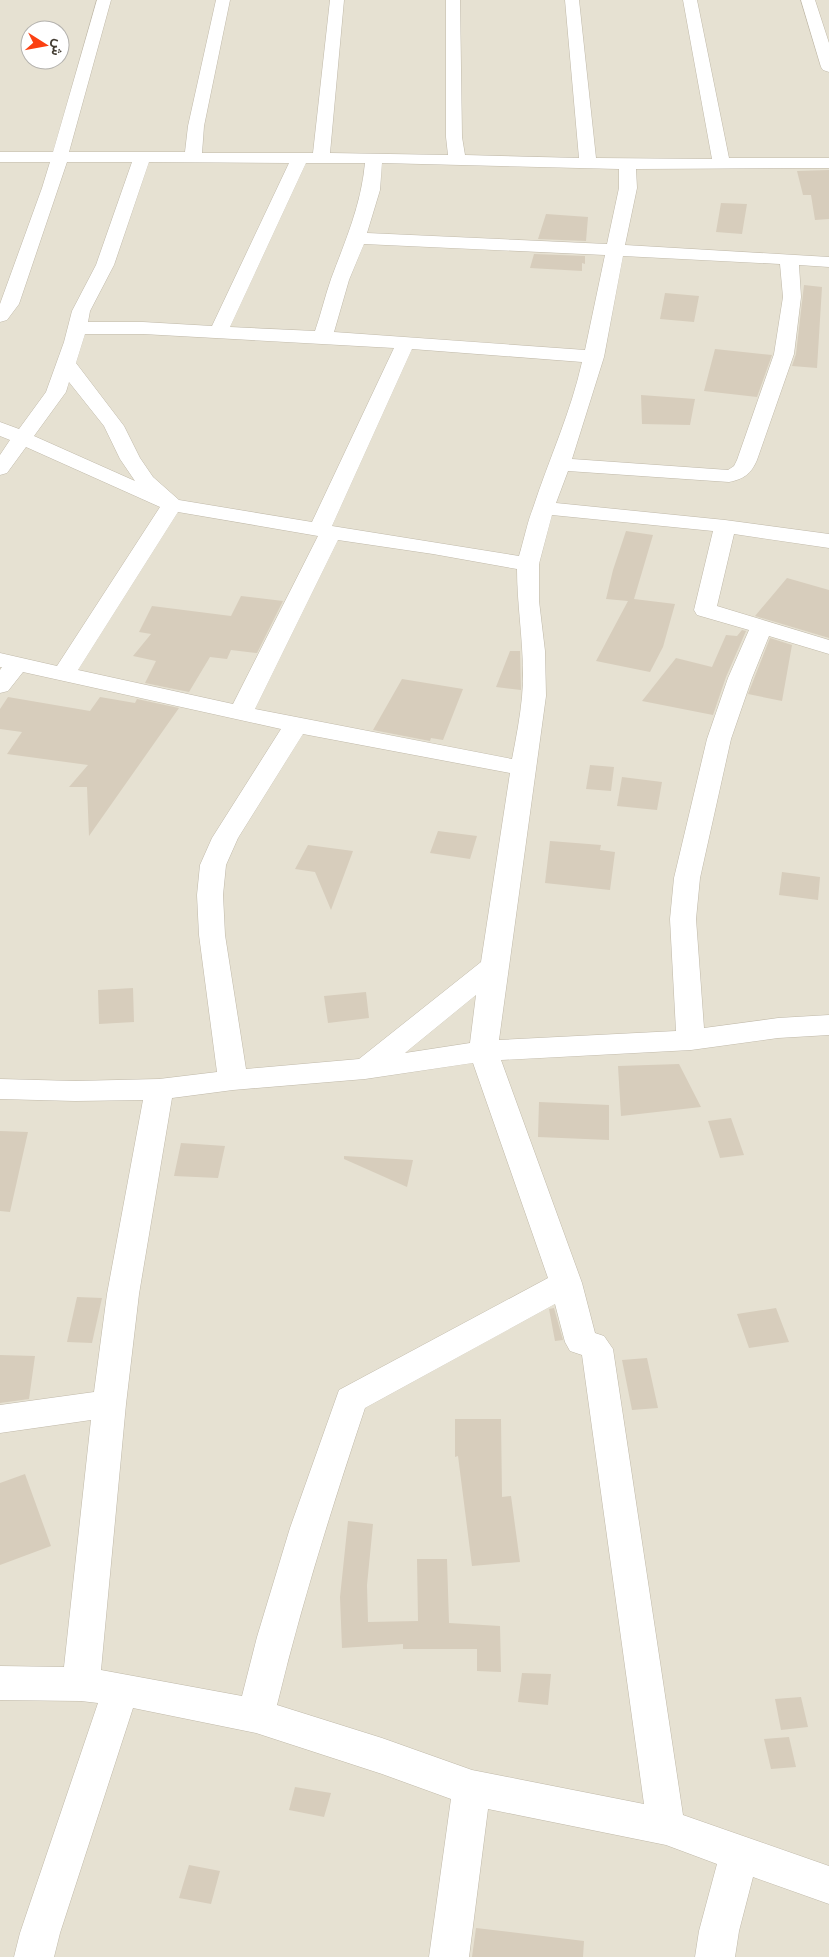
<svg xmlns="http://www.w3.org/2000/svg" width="829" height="1957" font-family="'Fira Sans Condensed',Vazirmatn,sans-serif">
	<rect width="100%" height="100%" fill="#f2eee4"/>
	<path fill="#e6e1d2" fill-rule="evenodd" d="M0 0H829V1957H0ZM30 30H60V60H30Z"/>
	<path fill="#d7cdbc" d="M829 170V219L815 220 811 195H803L797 171Z
		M721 203 747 204 742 234 716 232Z
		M546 214 588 217 586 241 538 239Z
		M534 254 585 256V264L582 263V271L530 268Z
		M804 285 822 287 817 368 792 366 796 354Z
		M665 293 699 296 694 322 660 319Z
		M715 349 772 355 757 397 704 391Z
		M641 395 695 399 690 425 642 424Z
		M626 531 653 535 634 599 675 604 663 647 650 672 596 661 628 601 606 599 613 570Z
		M787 578 829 590V638L755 616Z
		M241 596 283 601 257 653 231 650 227 659 210 657 189 692 145 683 156 661 133 656 151 634 139 632 152 606 231 616Z
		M742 630 746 631 726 677 713 715 642 701 676 658 712 667 726 635 737 636Z
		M770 638 792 645 782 701 748 694Z
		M510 651H520L521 690 496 687Z
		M402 679 463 689 443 740 431 738 430 741 373 730Z
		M8 697 90 711 100 697 135 703 137 699 179 708 89 836 87 787H69L88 765 7 754 22 732 0 729V709Z
		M590 765 614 767 611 791 586 789Z
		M622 777 662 782 657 810 617 806Z
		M438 831 477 836 470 859 430 853Z
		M550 841 601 845 600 850 615 852 610 890 545 883Z
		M308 845 353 851 331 910 315 872 295 869Z
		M782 872 820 877 818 900 779 895Z
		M133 988 134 1022 99 1024 98 990Z
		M366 992 369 1018 328 1023 324 996Z
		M679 1064 701 1107 621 1116 618 1066Z
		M539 1102 609 1105V1140L538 1137Z
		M731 1118 744 1155 720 1158 708 1121Z
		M0 1131 28 1132 10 1212 0 1211Z
		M181 1143 225 1146 218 1178 174 1176Z
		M344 1156 413 1160 407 1187 344 1159Z
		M77 1297 102 1298 92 1343 67 1342Z
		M554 1308 563 1340 555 1341 549 1309Z
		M776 1308 789 1342 749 1348 737 1314Z
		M0 1355 35 1356 29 1399 0 1403Z
		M647 1358 658 1408 632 1410 622 1360Z
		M455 1419H501L502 1497 511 1496 520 1562 472 1566 458 1456 455 1457Z
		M25 1474 51 1546 0 1565V1483Z
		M348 1521 373 1524 367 1585 368 1622 418 1621 417 1559H447L449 1623 500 1626 501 1672 477 1671V1649H403V1644L342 1648 340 1597Z
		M522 1673 551 1674 548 1705 518 1702Z
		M801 1697 808 1727 781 1730 775 1699Z
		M789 1737 796 1767 771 1769 764 1739Z
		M295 1787 331 1793 324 1817 289 1810Z
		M189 1865 220 1871 211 1904 179 1898Z
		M476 1928 584 1941 583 1957H472Z"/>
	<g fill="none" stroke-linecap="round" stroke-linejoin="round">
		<defs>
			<path id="minor" d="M97 0H111L69 152H185L188 126 216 0H230L204 126 202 153H313L330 0H344L330 153 448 155 446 137V0H460L462 137 465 155 579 158 565 0H579L596 158 712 159 683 0H697L729 158H829V168L636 169 637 188 625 245 829 257V267L799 265 801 297 794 354 757 460C751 474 744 479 729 482L568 471 556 503 725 520 829 534V548L734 534 717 606 829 640V654L769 636 752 678 731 739 700 878 696 919 704 1028 778 1018 829 1015V1035L778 1038 691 1050 501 1060 582 1283 595 1333 604 1336 613 1349 683 1815 829 1866V1904L753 1877 739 1931 735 1957H695L699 1931 717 1864 666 1845 488 1809 469 1957H429L451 1799 382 1774 256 1733 133 1708 60 1933 54 1957H14L20 1933 98 1703 81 1701 0 1700V1666L64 1667 91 1420 0 1433V1405L94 1392 107 1294 143 1100 75 1101 0 1099V1079L75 1081 159 1079 217 1072 199 935 197 895 200 865 212 838 281 729 23 672 8 691 0 693V670L2 667H0V653L57 666 160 507 26 447 7 473 0 475V455L10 440 0 436V422L19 429 46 392 64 342 72 311 96 265 132 162H67L19 304 7 320 0 322V304L42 188 50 162H0V152H53ZM149 162 289 163 212 326 143 322H88L90 311 114 265ZM306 163H365C361 205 346 239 331 279 325 296 321 314 315 331L230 327ZM382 163 619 169V188L607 244 367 233 380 190ZM364 244 605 255 585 350 334 332 349 280ZM623 256 780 264 783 297 774 354 737 460 734 466 728 470 572 459 604 357ZM85 334H143L394 348 312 522 179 500 153 477 140 458 124 426 76 363ZM412 349 582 362C571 412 549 459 533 508 527 523 524 540 519 556L332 526ZM69 382 104 426 120 459 135 481 34 436 66 392ZM178 512 318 536 233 704 78 670ZM552 515 713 531 694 610 697 615 749 630 728 678 707 739 674 878 670 919 676 1031 499 1040 546 696 545 651 539 601V564ZM338 540 433 554 517 569C517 611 526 655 522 697 520 718 516 738 512 759L255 709ZM303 734 510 773 481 962 359 1059 246 1069 225 935 223 895 226 865 238 838ZM476 995 470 1043 405 1053ZM473 1063 548 1278 339 1390 290 1528 257 1637 242 1696 101 1670 126 1404 139 1294 172 1098 233 1090 365 1079ZM555 1304 565 1342 570 1351 582 1355 644 1804 472 1770 382 1738 277 1705C301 1605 332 1507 365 1408Z
				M801 0H815L829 43V72L823 70 821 67Z"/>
		</defs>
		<use href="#minor" stroke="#c0b9a9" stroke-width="1"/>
		<use href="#minor" fill="#fff" fill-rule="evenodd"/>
	</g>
	<g transform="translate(45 45) rotate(101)"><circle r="24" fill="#ffffff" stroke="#b4b2ae"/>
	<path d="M0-4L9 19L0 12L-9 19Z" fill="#fb4012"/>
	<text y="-8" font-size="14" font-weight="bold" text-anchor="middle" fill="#443e34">ش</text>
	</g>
</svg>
